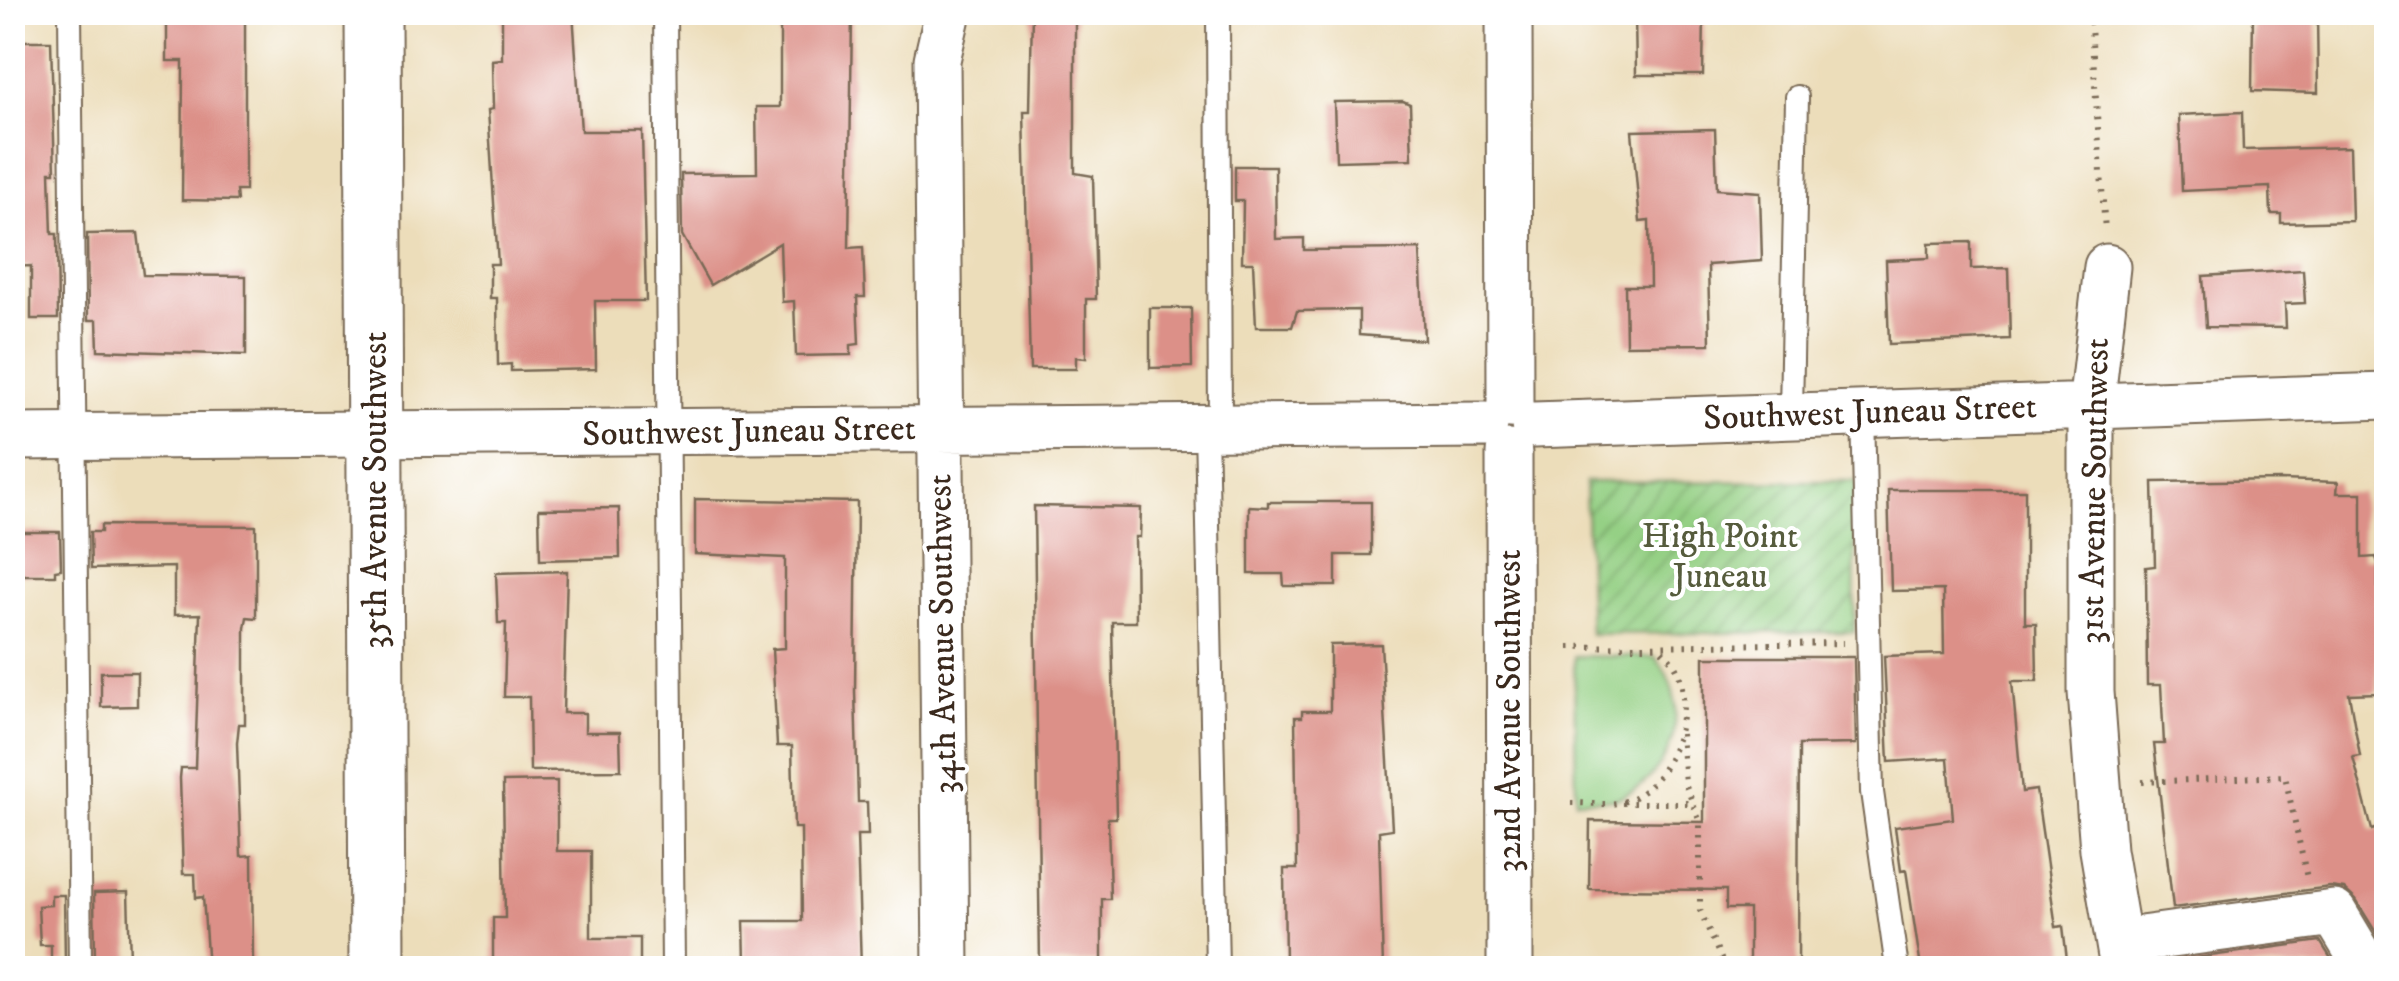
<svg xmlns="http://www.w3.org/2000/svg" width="2399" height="981" font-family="'IM FELL DW Pica',serif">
	<defs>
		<pattern id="garden-furrows" width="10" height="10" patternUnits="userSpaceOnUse" patternTransform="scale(2.5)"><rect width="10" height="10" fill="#95d085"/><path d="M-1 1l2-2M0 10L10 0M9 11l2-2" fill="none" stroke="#7ba96c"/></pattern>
	</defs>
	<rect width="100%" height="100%" fill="#fff"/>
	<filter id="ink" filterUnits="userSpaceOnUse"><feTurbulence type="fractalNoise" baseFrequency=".01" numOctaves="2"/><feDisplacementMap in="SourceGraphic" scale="20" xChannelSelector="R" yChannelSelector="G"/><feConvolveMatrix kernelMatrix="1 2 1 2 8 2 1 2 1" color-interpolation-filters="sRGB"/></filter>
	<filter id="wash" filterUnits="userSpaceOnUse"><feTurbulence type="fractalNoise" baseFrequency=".0048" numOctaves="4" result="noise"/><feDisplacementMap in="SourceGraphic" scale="40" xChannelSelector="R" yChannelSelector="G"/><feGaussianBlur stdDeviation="2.25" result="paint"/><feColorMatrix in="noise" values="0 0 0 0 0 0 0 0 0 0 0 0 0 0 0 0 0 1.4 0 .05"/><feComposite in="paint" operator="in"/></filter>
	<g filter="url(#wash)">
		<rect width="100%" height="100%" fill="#ecddba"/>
		<path fill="#95d085" stroke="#687d52" stroke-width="2.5" d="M1574 656 1655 657C1693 700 1676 773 1623 796 1610 802 1591 799 1576 800Z"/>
		<path fill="url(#garden-furrows)" stroke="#687d52" stroke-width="2.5" d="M1856 481 1854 632 1590 634 1585 482Z"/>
		<g id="blocks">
			<path fill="#dc9088" d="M502 12H573L581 131H642L646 301H595L596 369 511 371V364L498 365 497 298H490V264H498L488 110 493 109 492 60 502 59Z
				M780 12H852L849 248 863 247 865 297H857L859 344 851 345V355L796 356 794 301 782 302 780 243 710 285 682 235 681 174 757 173 756 107H780Z
				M1032 12H1075V173L1093 176 1096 299H1086V358L1076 357V369H1030L1024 111H1030Z
				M1635 12H1704L1703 75H1636Z
				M2253 12H2317L2318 93 2252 91Z
				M245 16V191H236L237 201 182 200 183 61H167V17Z
				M12 41H51L55 172H50L52 234H57L58 319H31V266L12 267Z
				M1403 101 1410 104 1412 159 1336 161 1334 102Z
				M2242 112 2243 150 2350 147 2352 221 2281 223V214H2271L2270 187 2182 191 2179 115Z
				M1715 129 1717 189 1760 192 1762 261 1708 265 1710 344 1626 345 1625 286H1650L1649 221 1640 222 1632 131Z
				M1235 166H1275L1276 239 1304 238V250L1420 249 1424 340 1359 335V310L1297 311 1292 327H1256L1253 262H1242L1243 201H1235Z
				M138 233 143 275 246 276V355L98 350 97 320H88L87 234Z
				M1971 242V269L2008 268 2010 339 1889 344 1886 260 1929 258V243Z
				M2303 270 2305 303 2285 304 2286 328 2206 327 2203 276Z
				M1150 308H1191L1192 367 1150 368Z
				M2281 480 2338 482 2337 493H2362V558L2376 557 2378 563 2377 693 2349 694 2360 756 2353 757 2372 830 2386 826V949L2356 900 2344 889 2330 887 2173 908 2154 744H2164L2161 685H2147L2146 567 2155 566 2153 482Z
				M1888 490H2025V623H2036L2037 681H2012L2022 792 2036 790 2056 927 2063 926 2068 968H1921L1906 870 1901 871 1895 827 1953 819 1948 758 1889 762 1884 656 1944 654 1943 590 1891 591Z
				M695 499 857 502 855 691 858 802H867L868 835H857L861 968H775V963H745L744 921H802L801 828H794L792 746H777L772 649 785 648V558L695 554Z
				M1268 502H1371V555H1336V586H1284L1283 574H1249V506L1268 507Z
				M1034 506 1141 508 1140 537H1135L1136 622H1112L1116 818H1108L1110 899H1102V962L1040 964Z
				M619 508 620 558 540 560 539 509Z
				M101 525 256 526V618L247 617 245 628V724H239L237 743 241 856 252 855 253 968H208L203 897 196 898 195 874H183L180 778 181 768H195L200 614 174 615V567L91 569 90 532H101Z
				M19 532H60L61 569 55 570V575H19Z
				M567 571 563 713H585V732H620L621 770 530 771 529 697H504L506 623H498L496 573Z
				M1381 644 1392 829 1379 831 1383 968H1285L1284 869H1297L1295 717H1302V711H1330V645Z
				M1704 657H1854L1856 744 1799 745 1798 968H1749V909H1726V890L1589 889 1590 821 1704 822Z
				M101 672H137V706L101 707Z
				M557 781V851H591V938H640V968H493V918H505L503 782Z
				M128 892 130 960 95 962 94 893Z
				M51 895H64L65 963 51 964V945H40L38 906 51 905Z
				M2320 941 2337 968H2182L2181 960Z"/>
		</g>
	</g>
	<g filter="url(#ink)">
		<use href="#blocks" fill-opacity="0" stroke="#796955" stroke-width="2.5"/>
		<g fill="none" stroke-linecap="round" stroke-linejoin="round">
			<defs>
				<path id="service" d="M70 12 80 968
					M665 12 673 968
					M1218 12 1220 425
					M1863 411 1872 792 1897 968
					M1791 413 1797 97
					M1206 426 1217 968"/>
				<path id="minor" d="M1509 12 1510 405
					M2107 267 2091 407V692L2103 850 2123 968
					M1534 425 2386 396
					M12 437 1485 425
					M1509 453 1510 968
					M2119 942 2334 913 2367 968
					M946 968 937 60 948 12"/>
				<path id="secondary" d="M373 12 377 968"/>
			</defs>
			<use href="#service" stroke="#796955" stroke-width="26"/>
			<use href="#minor" stroke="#796955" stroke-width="49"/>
			<use href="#secondary" stroke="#796955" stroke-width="59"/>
			<path stroke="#796955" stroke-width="6" stroke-dasharray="2.5 8" stroke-linecap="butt" d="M2090 12 2105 231
				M1569 647 1843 643
				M1681 734 1685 783 1700 822V910L1725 968
				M2142 782 2285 776 2307 878
				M1571 803C1586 803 1604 805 1618 803 1668 793 1695 715 1678 672 1675 662 1665 654 1659 647
				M1622 803H1692"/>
			<use href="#service" stroke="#fff" stroke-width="22"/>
			<use href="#minor" stroke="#fff" stroke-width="45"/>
			<use href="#secondary" stroke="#fff" stroke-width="55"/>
		</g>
	</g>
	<g text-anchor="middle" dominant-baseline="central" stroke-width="8" stroke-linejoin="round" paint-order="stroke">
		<g font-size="35" fill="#3b2a1e" stroke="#fff">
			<text transform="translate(1870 413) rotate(-2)">Southwest Juneau Street</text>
			<text transform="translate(749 432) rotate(-1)">Southwest Juneau Street</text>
			<text transform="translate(376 490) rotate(-90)">35th Avenue Southwest</text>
			<text transform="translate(2095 491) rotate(-89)">31st Avenue Southwest</text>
			<text transform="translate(943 634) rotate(-91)">34th Avenue Southwest</text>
			<text transform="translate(1510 711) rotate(-90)">32nd Avenue Southwest</text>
		</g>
		<g font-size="35" fill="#565c3d" stroke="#fff">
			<text x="1720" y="537">High Point<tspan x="1720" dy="40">Juneau</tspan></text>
		</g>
	</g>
	<rect width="2399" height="981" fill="none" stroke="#fff" stroke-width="50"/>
</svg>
